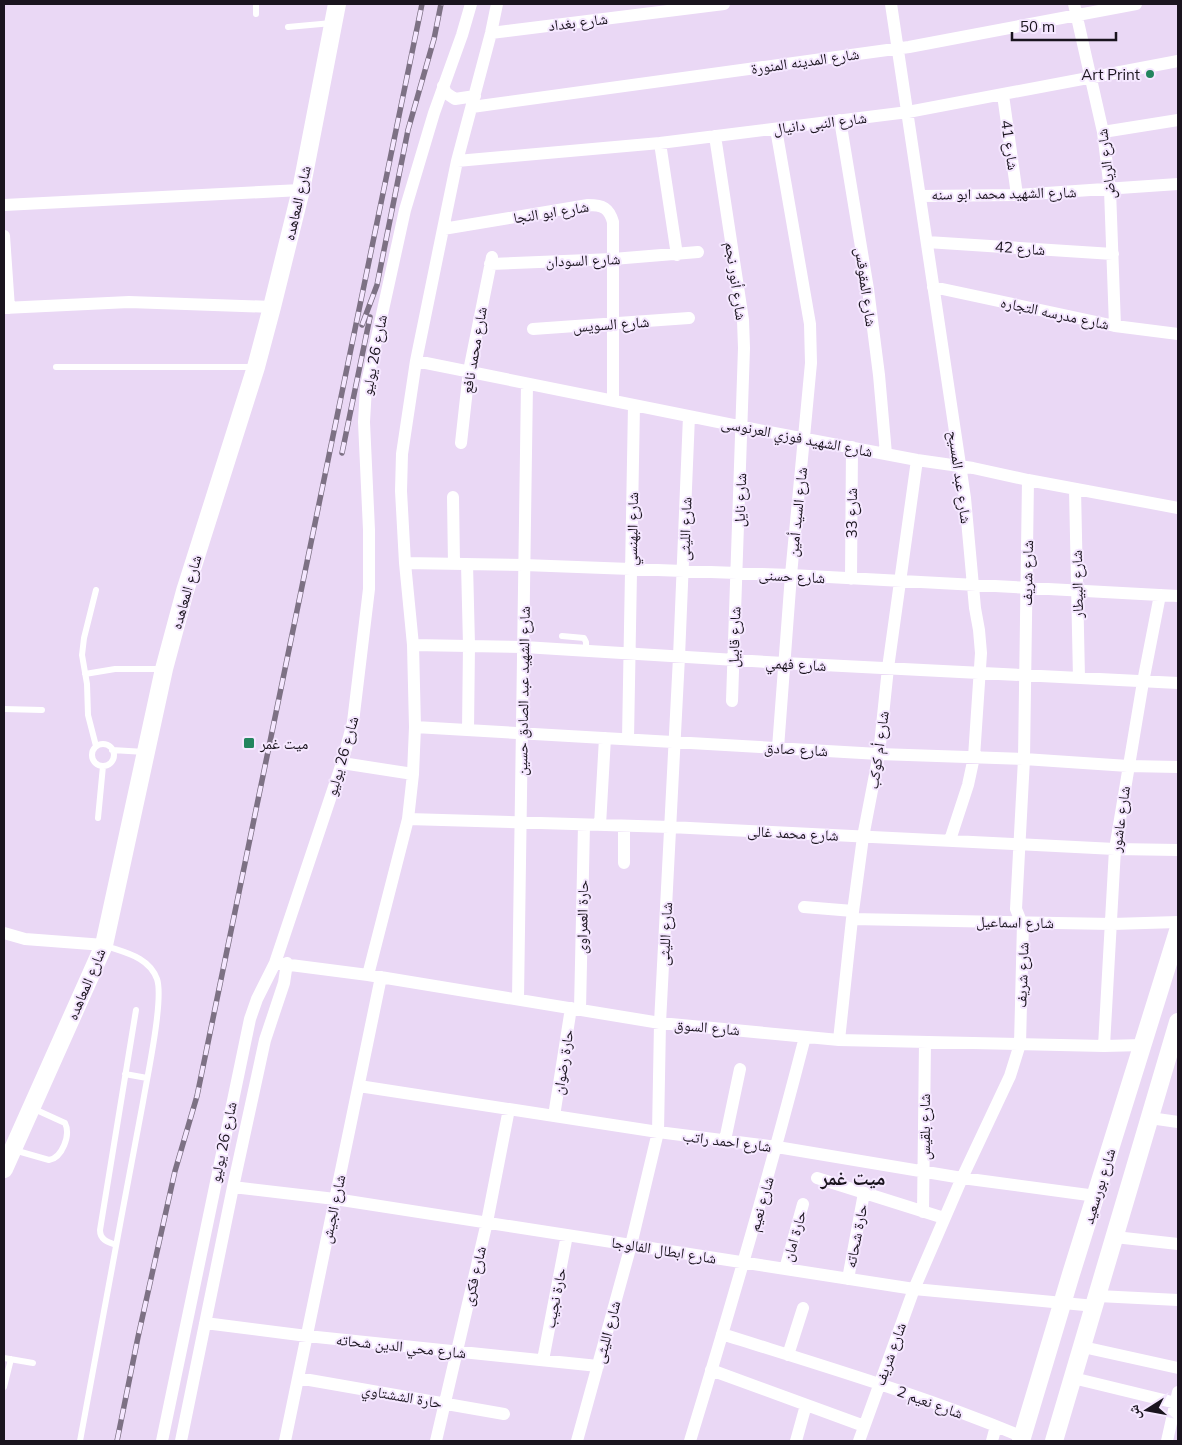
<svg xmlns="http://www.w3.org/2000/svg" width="1182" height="1445" font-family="Mulish,'Noto Naskh Arabic',sans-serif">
	<rect width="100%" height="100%" fill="#ead8f5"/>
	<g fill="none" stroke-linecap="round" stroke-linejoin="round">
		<path stroke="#fff" stroke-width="6" d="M256 4V14
			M288 27 332 23
			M56 367H255
			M562 636 584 638 586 642V651
			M85 674 115 669H163
			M4 709 42 710
			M92 755a11 11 0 1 1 22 0a11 11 0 1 1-22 0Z
			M96 746 88 715 87 684 82 655 84 638 96 590
			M112 750 145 752
			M98 818 103 766
			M125 1074 147 1078
			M14 1150 49 1160C62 1158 71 1135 65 1123L32 1108
			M116 1245C108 1242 100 1240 100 1230L136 1010
			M4 1358 33 1363
			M4 1387 11 1359
			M80 1441C100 1328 122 1215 143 1102 147 1078 164 999 157 979 149 957 126 953 106 946"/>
		<path stroke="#fff" stroke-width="12" d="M891 4 965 498 975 608 979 630 981 653 974 757 968 785 950 840
			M1074 4 1103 132 1110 190 1115 326
			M491 33 724 4
			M443 86 446 93 455 99 475 96
			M1003 95 1017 195
			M472 107 909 47 1136 4
			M840 120 868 289 879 375 886 454
			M776 129 810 324 811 363 791 575 778 748
			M1103 132 1178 120
			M715 136 743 320 744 348 732 701
			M660 143 677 255
			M457 161 660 143 908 112 1178 61
			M920 196 1017 195 1178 184
			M4 205 301 190
			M443 229 588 205C603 205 609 208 613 222V400
			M4 236 9 308
			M927 242 1113 254
			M490 264 613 259 698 252
			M933 287 1115 326 1178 334
			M4 308 129 302 272 307
			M533 329 689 318
			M416 361 743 427 917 460 973 468 1028 480 1178 508
			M461 443 469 371 492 257
			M1075 489 1079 678
			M453 497 454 564
			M405 563 524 565 791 575 1178 596
			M467 564 469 645 468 730
			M851 579 852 447
			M413 645 524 647 784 663 1178 683
			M415 727 879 754 1024 759 1128 766 1178 767
			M628 739 634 405
			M342 763 413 774
			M408 819 670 827 1115 849 1178 850
			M600 825 605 738
			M624 863V826
			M804 907 853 911
			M852 919 1112 924 1178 922
			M4 933 25 939 104 945
			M275 963 368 975 660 1023 839 1040 1104 1046 1143 1045
			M368 975 408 819 413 774 415 727 413 645 405 563 401 491 402 454 416 361 443 229 457 161 491 33 497 4
			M518 999 527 384
			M580 1009 584 825
			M839 1040 852 919 863 837 879 754 888 668 917 460
			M1104 1046 1115 849 1143 682 1160 595
			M359 1086 658 1132 777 1147 962 1178 1096 1196
			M554 1116 571 1008
			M1150 1118 1178 1122
			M725 1140 740 1069
			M817 1178 944 1218
			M233 1187 335 1199 914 1289 1095 1306
			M923 1212 925 1042
			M1115 1237 1178 1244
			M785 1269 803 1204
			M848 1279 864 1193
			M1098 1296 1178 1300
			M205 1323 307 1336 598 1366
			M722 1334C823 1366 925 1396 1023 1437
			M1083 1347 1178 1368
			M788 1355 803 1308
			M543 1360 567 1235
			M711 1370 864 1426
			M298 1378 504 1414
			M1073 1378 1176 1403
			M162 1441 250 1019 257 999 275 963 342 763 353 722 369 589V530L364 422 366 387 405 210 434 113 462 35 471 4
			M181 1441 233 1187 265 1040 284 983 287 963
			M285 1441 381 977
			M436 1441 487 1222 509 1109
			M577 1441 631 1245 658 1132 660 1023 679 657 689 416
			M690 1441C731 1307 770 1173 805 1037
			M796 1441 806 1405
			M859 1441 914 1289 962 1178 1010 1076 1020 1044 1023 923 1020 919 1016 909 1024 759 1028 480
			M992 1441 996 1426
			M1167 1441 1178 1392"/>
		<path stroke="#fff" stroke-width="18" d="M4 1169 104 945 164 669 185 591 256 367 272 307 301 190 337 4
			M1021 1441 1071 1274 1178 931
			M1054 1441 1178 1022"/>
		<defs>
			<path id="rail" d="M362 325 377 285 408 130 434 39 441 4
				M342 453 370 317
				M117 1441 138 1337 175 1171 197 1096 422 4"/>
		</defs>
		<use href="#rail" stroke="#7d7184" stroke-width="5.5"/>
		<use href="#rail" stroke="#f5e7ff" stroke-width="4" stroke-dasharray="11" stroke-linecap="butt"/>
	</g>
	<g fill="#23855e" stroke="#f5e7ff" stroke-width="2">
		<circle cx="1150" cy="74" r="5"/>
		<rect x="243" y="737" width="12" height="12" rx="2.5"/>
	</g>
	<g text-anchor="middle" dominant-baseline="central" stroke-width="4" stroke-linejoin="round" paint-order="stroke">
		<g font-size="15" fill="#1a141e" stroke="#f5e7ff">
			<text transform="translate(578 22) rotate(-7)">شارع بغداد</text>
			<text transform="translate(805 61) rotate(-8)">شارع المدينه المنورة</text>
			<text transform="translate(820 123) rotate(-7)">شارع النبى دانيال</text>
			<text transform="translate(1010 145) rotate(82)">شارع 41</text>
			<text transform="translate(1106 164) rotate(-97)">شارع الرياض</text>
			<text transform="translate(1004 193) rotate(-1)">شارع الشهيد محمد ابو سنه</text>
			<text transform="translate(297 203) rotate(-77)">شارع المعاهده</text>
			<text transform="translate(551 212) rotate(-9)">شارع ابو النجا</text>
			<text transform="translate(1020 248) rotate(4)">شارع 42</text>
			<text transform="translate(583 260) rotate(-2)">شارع السودان</text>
			<text transform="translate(736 281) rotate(82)">شارع أنور نجم</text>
			<text transform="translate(866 287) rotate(82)">شارع المقوقس</text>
			<text transform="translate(1055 313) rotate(12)">شارع مدرسه التجاره</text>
			<text transform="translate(611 324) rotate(-4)">شارع السويس</text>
			<text transform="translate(474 350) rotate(-80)">شارع محمد نافع</text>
			<text transform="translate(374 355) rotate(-79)">شارع 26 يوليو</text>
			<text transform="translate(797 437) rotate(11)">شارع الشهيد فوزي العرنوسى</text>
			<text transform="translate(960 477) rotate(82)">شارع عبد المسيح</text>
			<text transform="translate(740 500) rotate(-88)">شارع نايل</text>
			<text transform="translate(797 512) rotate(-84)">شارع السيد أمين</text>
			<text transform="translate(851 513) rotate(-90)">شارع 33</text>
			<text transform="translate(632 529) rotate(-89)">شارع البهنسي</text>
			<text transform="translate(685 529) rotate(-88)">شارع الليثى</text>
			<text transform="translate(1027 573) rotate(-89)">شارع شريف</text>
			<text transform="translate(792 576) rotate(3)">شارع حسنى</text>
			<text transform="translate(1077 584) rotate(-91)">شارع البيطار</text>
			<text transform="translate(186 592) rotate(-74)">شارع المعاهده</text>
			<text transform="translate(734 637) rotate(-88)">شارع قابيل</text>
			<text transform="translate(796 664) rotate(3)">شارع فهمي</text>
			<text transform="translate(523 691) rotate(-89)">شارع الشهيد عبد الصادق حسين</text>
			<text transform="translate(796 749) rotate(3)">شارع صادق</text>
			<text transform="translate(878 750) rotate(-82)">شارع أم كوكب</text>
			<text transform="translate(342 756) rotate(-74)">شارع 26 يوليو</text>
			<text transform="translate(1120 819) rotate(-82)">شارع عاشور</text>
			<text transform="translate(793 833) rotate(3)">شارع محمد غالى</text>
			<text transform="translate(582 917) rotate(-89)">حارة العمراوى</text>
			<text transform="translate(1015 922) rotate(1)">شارع اسماعيل</text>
			<text transform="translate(665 934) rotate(-87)">شارع الليثى</text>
			<text transform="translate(1022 975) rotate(-88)">شارع شريف</text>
			<text transform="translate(86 984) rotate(-67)">شارع المعاهده</text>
			<text transform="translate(707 1027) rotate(5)">شارع السوق</text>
			<text transform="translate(563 1062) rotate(-81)">حارة رضوان</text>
			<text transform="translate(924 1127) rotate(-90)">شارع بلقيس</text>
			<text transform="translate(727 1141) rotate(7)">شارع احمد راتب</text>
			<text transform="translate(223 1142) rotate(-78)">شارع 26 يوليو</text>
			<text transform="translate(1099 1186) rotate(-73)">شارع بورسعيد</text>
			<text transform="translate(761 1204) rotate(-74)">شارع نعيم</text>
			<text transform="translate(333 1209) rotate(-78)">شارع الجيش</text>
			<text transform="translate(794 1236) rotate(-74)">حارة امان</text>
			<text transform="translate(856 1236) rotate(-79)">حارة شحاته</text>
			<text transform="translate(664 1250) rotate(9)">شارع ابطال الفالوجا</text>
			<text transform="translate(474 1276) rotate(-77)">شارع فكرى</text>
			<text transform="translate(555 1298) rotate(-79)">حارة نجيب</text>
			<text transform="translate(607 1332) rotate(-75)">شارع الليثى</text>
			<text transform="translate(401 1346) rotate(6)">شارع محي الدين شحاته</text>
			<text transform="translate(890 1354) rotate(-70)">شارع شريف</text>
			<text transform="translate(402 1396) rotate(10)">حارة الششتاوي</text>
			<text transform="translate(930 1402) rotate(20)">شارع نعيم 2</text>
		</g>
		<g font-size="15" fill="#1a141e" stroke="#f5e7ff" text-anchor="end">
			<text x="1140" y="74">Art Print</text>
			<text x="260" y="743" text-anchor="start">ميت غمر</text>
		</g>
		<g font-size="20" font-weight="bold" fill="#1a141e" stroke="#f5e7ff">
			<text x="853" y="1177">ميت غمر</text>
		</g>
	</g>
	<rect width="1182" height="1445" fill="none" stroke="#1a141e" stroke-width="10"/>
	<g transform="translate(1147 1410) rotate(259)" stroke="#f5e7ff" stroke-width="4" paint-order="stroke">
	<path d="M0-4L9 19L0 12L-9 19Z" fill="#1a141e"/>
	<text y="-8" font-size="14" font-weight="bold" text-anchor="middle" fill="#1a141e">ش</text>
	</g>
	<path d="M1012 32v8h104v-8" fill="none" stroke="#1a141e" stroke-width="2.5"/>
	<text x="1020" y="32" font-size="15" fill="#1a141e" stroke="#f5e7ff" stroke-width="4" paint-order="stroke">50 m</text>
</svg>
